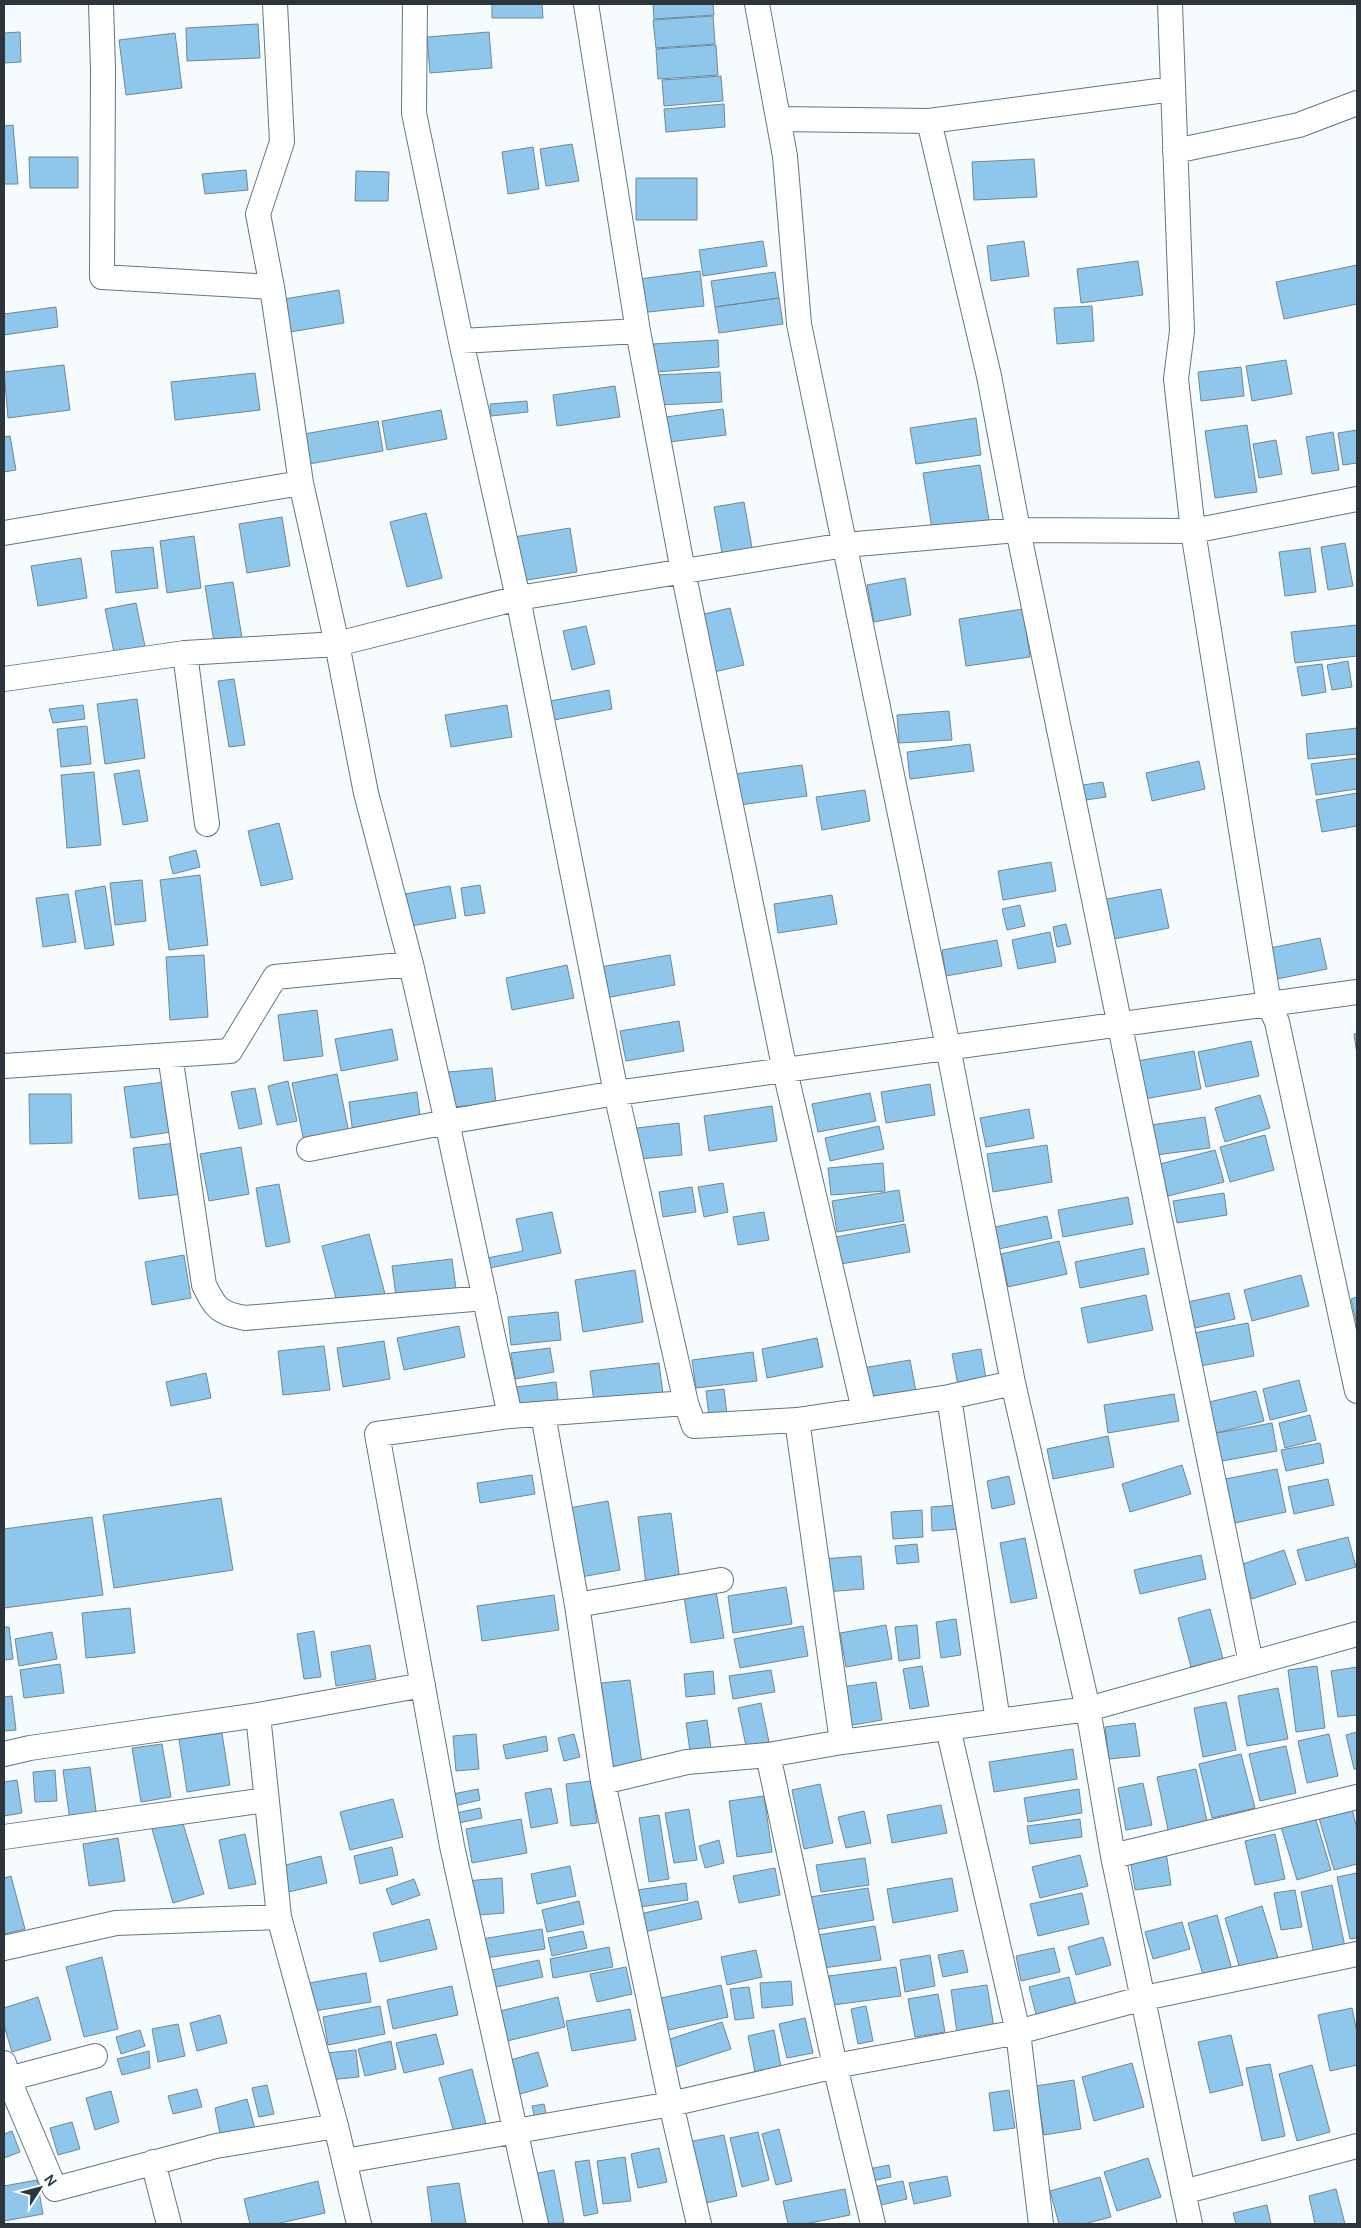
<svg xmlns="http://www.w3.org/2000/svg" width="1361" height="2228" font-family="Manrope,sans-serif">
	<rect width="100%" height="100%" fill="#f6fbfe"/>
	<path fill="#8ec7eb" stroke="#728795" d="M492 4H542L543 18H492Z
		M653 4H713L714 15 654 19Z
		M713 16 715 44 656 48 653 20Z
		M258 24 260 58 187 61 186 28Z
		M20 32 21 62 4 63V33Z
		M489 32 492 68 430 73 427 37Z
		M175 33 182 88 126 95 119 40Z
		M716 45 718 75 658 79 656 49Z
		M721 76 723 101 664 106 662 80Z
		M724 104 725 127 666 132 664 109Z
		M13 125 18 184H4V126Z
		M572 144 579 181 546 186 540 149Z
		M533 147 539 189 508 194 502 152Z
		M29 157H78V188H30Z
		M1034 159 1037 197 974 200 972 162Z
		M246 170 248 190 205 194 202 174Z
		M356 171 389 172 388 201H355Z
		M636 178H697V220H636Z
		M763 241 767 266 703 276 699 250Z
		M1024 241 1029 276 991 281 987 246Z
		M1138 261 1143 295 1081 303 1077 269Z
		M1357 265V304L1284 319 1276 282Z
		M700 271 704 306 639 313 632 280Z
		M775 272 779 298 715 307 711 281Z
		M339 290 344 323 290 332 284 299Z
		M779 298 783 324 719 333 715 307Z
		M1092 306 1094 341 1057 344 1054 308Z
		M56 307 58 327 4 335V314Z
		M718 340 719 367 656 372 653 344Z
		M1286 360 1292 394 1252 401 1246 366Z
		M64 365 70 410 8 418 4 372Z
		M1241 367 1244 396 1201 401 1198 372Z
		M720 372 722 402 658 405 656 375Z
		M255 373 260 410 175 420 171 382Z
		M615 386 620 417 557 426 553 395Z
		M527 401 528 412 491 416 490 404Z
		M723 409 726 435 669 442 666 417Z
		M441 410 447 439 387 450 382 421Z
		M976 418 981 455 916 464 910 428Z
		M378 421 383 451 309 464 304 434Z
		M1247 425 1257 492 1215 498 1205 431Z
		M1357 430V463L1343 465 1338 433Z
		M1333 432 1339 470 1312 474 1306 437Z
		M10 436 16 470 4 472V437Z
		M1276 440 1282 474 1259 478 1253 444Z
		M980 465 989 520 932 529 923 473Z
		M744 502 754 559 724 564 714 507Z
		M426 513 442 578 407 587 390 522Z
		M282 517 290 566 247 573 239 524Z
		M570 528 577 572 521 581 514 537Z
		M194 536 201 588 167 593 160 541Z
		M1345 543 1353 586 1328 590 1321 547Z
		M153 547 158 588 116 593 111 551Z
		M1310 548 1316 592 1285 596 1279 552Z
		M81 558 87 598 38 606 31 566Z
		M905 578 911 615 874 622 867 585Z
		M233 582 242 638 214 642 205 586Z
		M136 603 147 656 116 662 105 609Z
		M730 608 744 665 714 672 700 615Z
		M1023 609 1030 657 966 666 959 619Z
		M1357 625V656L1295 663 1291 632Z
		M586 626 595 664 572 670 563 631Z
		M1348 661 1352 687 1332 690 1327 665Z
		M1322 664 1326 692 1302 696 1297 667Z
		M234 679 245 745 229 747 218 681Z
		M609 690 612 709 554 720 550 701Z
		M137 699 145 758 105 764 97 704Z
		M83 705 85 719 53 723 49 709Z
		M507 705 512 737 451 747 445 715Z
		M949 711 952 740 899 743 897 715Z
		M87 726 91 764 61 767 57 729Z
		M1357 728V754L1308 759 1306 734Z
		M970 744 974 771 910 779 907 752Z
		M1357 758V789L1316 795 1311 764Z
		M1199 761 1205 789 1152 801 1146 773Z
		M802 765 807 796 739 805 735 774Z
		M139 770 148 821 123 825 114 774Z
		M94 772 101 845 67 848 61 775Z
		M1103 782 1106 797 1086 800 1083 785Z
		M865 790 870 821 822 830 816 797Z
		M1357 793V826L1322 832 1316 800Z
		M279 823 293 879 261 886 248 831Z
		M196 850 200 867 173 874 169 857Z
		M1051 862 1056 891 1003 900 998 871Z
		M200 875 208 945 169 950 160 880Z
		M142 880 146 921 115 925 110 883Z
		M480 885 485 913 465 916 461 888Z
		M105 886 114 945 85 949 75 891Z
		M450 886 456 918 411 926 405 894Z
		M1161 889 1169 928 1104 941 1096 901Z
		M68 894 76 942 43 947 36 898Z
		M832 895 837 924 778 933 774 904Z
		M1020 905 1025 926 1007 930 1002 909Z
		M1066 924 1071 944 1057 947 1053 927Z
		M1050 932 1056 962 1018 969 1012 940Z
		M1320 938 1327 969 1277 979 1270 948Z
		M997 940 1002 966 946 976 942 950Z
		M204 955 208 1017 170 1020 166 957Z
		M670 955 675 985 605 998 600 967Z
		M567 965 574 998 512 1010 506 978Z
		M317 1010 323 1056 284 1061 278 1015Z
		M679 1021 684 1051 626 1061 620 1031Z
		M392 1029 398 1060 341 1071 335 1039Z
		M1357 1033V1055L1354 1034Z
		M1251 1041 1259 1076 1206 1087 1198 1052Z
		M1194 1051 1201 1089 1144 1099 1137 1061Z
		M492 1068 496 1103 452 1107 448 1072Z
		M337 1074 350 1138 305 1147 292 1083Z
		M288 1081 297 1121 277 1125 268 1086Z
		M165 1082 171 1132 131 1138 124 1087Z
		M930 1084 935 1115 886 1123 881 1092Z
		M255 1088 262 1124 239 1129 231 1092Z
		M417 1092 421 1124 353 1134 349 1102Z
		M870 1093 876 1121 818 1132 812 1104Z
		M29 1094H71L72 1143 30 1144Z
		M1260 1095 1270 1128 1225 1142 1215 1108Z
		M772 1106 777 1141 709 1151 704 1116Z
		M1029 1109 1034 1138 986 1147 980 1118Z
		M1205 1117 1210 1148 1156 1155 1151 1125Z
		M679 1123 682 1155 640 1159 637 1128Z
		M879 1126 884 1149 830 1161 825 1138Z
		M1265 1135 1274 1170 1230 1182 1220 1147Z
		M176 1143 182 1194 139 1199 133 1148Z
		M1047 1145 1052 1182 993 1192 987 1154Z
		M241 1147 249 1194 209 1201 200 1154Z
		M1215 1150 1224 1182 1168 1196 1160 1164Z
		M883 1163 885 1191 831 1195 828 1168Z
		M723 1183 728 1212 704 1217 698 1187Z
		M279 1184 290 1242 266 1247 256 1188Z
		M692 1187 696 1212 663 1217 659 1192Z
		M899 1190 904 1221 837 1232 832 1201Z
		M1224 1193 1227 1215 1177 1223 1173 1201Z
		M1128 1197 1133 1224 1063 1237 1058 1210Z
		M552 1212 561 1253 485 1269 482 1259 523 1251 516 1219Z
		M764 1212 769 1240 738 1245 733 1217Z
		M1047 1216 1052 1238 999 1249 995 1227Z
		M905 1224 910 1252 841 1264 836 1237Z
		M369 1234 385 1294 338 1306 322 1246Z
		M1059 1241 1067 1274 1008 1287 1001 1254Z
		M1144 1248 1149 1274 1080 1288 1075 1262Z
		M184 1255 191 1298 152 1305 145 1262Z
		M452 1259 456 1289 396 1296 392 1266Z
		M635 1270 643 1322 583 1332 575 1280Z
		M1301 1275 1309 1306 1252 1321 1244 1290Z
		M1229 1293 1235 1319 1195 1328 1188 1302Z
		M1146 1295 1153 1330 1088 1343 1081 1308Z
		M1357 1297V1325L1351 1299Z
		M558 1312 561 1340 511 1345 508 1317Z
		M1248 1323 1254 1356 1200 1366 1194 1333Z
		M459 1326 465 1357 404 1370 397 1338Z
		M817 1338 823 1367 767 1378 762 1349Z
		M384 1341 390 1379 343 1387 337 1348Z
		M324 1346 330 1390 283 1395 278 1351Z
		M550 1348 554 1372 515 1379 511 1353Z
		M981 1349 986 1379 958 1385 952 1354Z
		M753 1352 757 1381 696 1388 692 1360Z
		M910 1360 917 1397 870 1405 863 1368Z
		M659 1363 663 1394 594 1402 590 1371Z
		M206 1373 211 1398 171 1406 166 1382Z
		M1299 1380 1307 1411 1270 1420 1263 1389Z
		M556 1382 558 1400 518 1405 516 1387Z
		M724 1389 727 1415 709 1417 706 1391Z
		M1256 1391 1264 1421 1212 1434 1205 1403Z
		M1174 1394 1179 1421 1108 1433 1104 1405Z
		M1310 1415 1316 1440 1285 1448 1279 1423Z
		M1272 1423 1277 1451 1217 1462 1212 1434Z
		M1108 1436 1114 1467 1053 1479 1047 1449Z
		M1320 1443 1324 1463 1286 1471 1281 1450Z
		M1182 1465 1191 1494 1130 1512 1122 1484Z
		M1277 1469 1286 1512 1235 1523 1225 1479Z
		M532 1475 535 1494 480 1503 477 1483Z
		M1009 1476 1015 1504 992 1509 987 1481Z
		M1328 1479 1334 1505 1294 1514 1288 1487Z
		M221 1498 233 1570 114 1588 103 1515Z
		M608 1501 620 1570 581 1577 569 1508Z
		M957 1505 958 1529 932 1531 931 1507Z
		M922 1510 923 1537 893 1539 891 1512Z
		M671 1513 680 1581 646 1585 638 1517Z
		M92 1517 103 1595 4 1608V1529Z
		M1348 1537 1356 1567 1306 1581 1297 1550Z
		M1025 1538 1037 1598 1011 1603 1000 1543Z
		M917 1544 919 1562 897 1564 895 1546Z
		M1284 1550 1296 1584 1252 1599 1240 1565Z
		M1201 1555 1206 1579 1140 1594 1134 1570Z
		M861 1556 864 1589 825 1592 822 1559Z
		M786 1587 792 1624 733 1633 728 1596Z
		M716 1591 724 1638 691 1643 684 1596Z
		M554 1595 559 1630 482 1641 477 1606Z
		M130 1608 135 1653 86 1658 82 1613Z
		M1210 1609 1223 1659 1191 1667 1178 1618Z
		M956 1619 961 1655 941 1658 936 1622Z
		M886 1625 892 1659 846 1667 840 1633Z
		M917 1625 920 1658 899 1661 895 1627Z
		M803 1626 808 1656 740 1668 734 1639Z
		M4 1627H9L13 1659 4 1660Z
		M314 1631 321 1677 304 1679 297 1634Z
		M52 1632 57 1659 19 1666 15 1639Z
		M370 1645 376 1679 336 1686 331 1652Z
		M60 1664 64 1693 24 1698 20 1670Z
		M922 1666 929 1706 910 1709 903 1669Z
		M1317 1666 1325 1728 1296 1732 1288 1670Z
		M1357 1667V1715L1338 1717 1331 1671Z
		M771 1670 775 1692 733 1699 729 1676Z
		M713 1671 715 1694 686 1697 684 1674Z
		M630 1680 642 1763 612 1767 601 1683Z
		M876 1682 882 1720 847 1726 841 1687Z
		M1278 1688 1288 1739 1247 1746 1238 1696Z
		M12 1696 16 1730 4 1731V1697Z
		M1226 1702 1236 1750 1203 1757 1194 1708Z
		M761 1703 769 1742 746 1746 738 1708Z
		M707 1720 711 1748 690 1751 686 1723Z
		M1135 1723 1140 1756 1109 1759 1105 1727Z
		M1357 1732V1769H1354L1346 1735Z
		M222 1733 230 1785 187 1792 179 1739Z
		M476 1734 479 1769 456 1771 453 1736Z
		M574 1734 580 1757 564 1761 558 1738Z
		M1329 1734 1338 1776 1307 1783 1298 1741Z
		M546 1736 548 1751 506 1759 503 1745Z
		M162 1744 171 1797 141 1802 132 1748Z
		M1286 1746 1296 1793 1260 1801 1249 1754Z
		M1073 1749 1077 1779 994 1792 989 1762Z
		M1241 1754 1255 1808 1212 1818 1199 1764Z
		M90 1767 98 1825 71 1828 63 1770Z
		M1196 1769 1208 1826 1169 1835 1157 1777Z
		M55 1770 57 1801 35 1802 33 1772Z
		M17 1780 22 1813 4 1816V1782Z
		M591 1781 597 1823 571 1826 566 1784Z
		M1143 1783 1152 1825 1126 1830 1118 1788Z
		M820 1784 833 1843 804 1849 792 1790Z
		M551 1788 558 1823 531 1828 525 1793Z
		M478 1789 480 1800 450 1807 448 1795Z
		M1079 1789 1082 1813 1028 1822 1024 1798Z
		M764 1796 772 1852 737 1857 729 1801Z
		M393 1799 403 1837 350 1850 340 1812Z
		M941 1805 947 1833 892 1843 887 1815Z
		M480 1808 482 1818 454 1824 451 1814Z
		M689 1809 697 1860 674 1863 665 1813Z
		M1352 1809 1357 1829V1864L1334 1870 1319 1818Z
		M864 1811 871 1843 846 1848 838 1817Z
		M659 1815 669 1879 649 1882 639 1818Z
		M1315 1817 1331 1870 1297 1880 1281 1827Z
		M521 1819 527 1853 472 1863 466 1829Z
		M1080 1819 1082 1837 1030 1844 1027 1826Z
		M182 1820 204 1894 173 1903 152 1829Z
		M245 1834 256 1884 229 1889 219 1840Z
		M1275 1834 1285 1879 1255 1885 1245 1841Z
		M118 1838 125 1881 89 1886 83 1844Z
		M719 1840 724 1863 705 1868 699 1846Z
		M392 1847 398 1875 360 1884 354 1856Z
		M1166 1852 1171 1885 1135 1890 1130 1858Z
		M1080 1855 1088 1886 1040 1898 1032 1867Z
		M321 1856 327 1883 284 1893 278 1867Z
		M865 1858 869 1885 821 1892 816 1865Z
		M570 1866 576 1896 537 1904 531 1874Z
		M775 1868 780 1895 739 1903 733 1876Z
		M1357 1873V1938L1350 1939 1337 1877Z
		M11 1876 25 1929 4 1934V1878Z
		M502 1878 504 1913 468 1916 465 1881Z
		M952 1878 958 1911 893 1923 887 1889Z
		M414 1879 420 1895 392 1905 386 1889Z
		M686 1883 688 1900 640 1907 637 1890Z
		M1332 1885 1345 1947 1314 1954 1301 1892Z
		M868 1888 874 1920 815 1930 810 1897Z
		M1295 1890 1302 1927 1281 1930 1274 1893Z
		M1082 1893 1089 1924 1038 1936 1030 1904Z
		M579 1901 584 1924 547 1932 542 1910Z
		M698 1901 702 1919 644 1932 640 1914Z
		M1262 1906 1278 1958 1240 1969 1225 1918Z
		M1217 1915 1232 1970 1204 1978 1188 1923Z
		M429 1919 437 1949 380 1962 373 1933Z
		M1182 1922 1190 1949 1153 1959 1145 1932Z
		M875 1926 881 1960 823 1968 818 1935Z
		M542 1929 545 1949 486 1958 482 1939Z
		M583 1931 587 1948 552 1956 548 1938Z
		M1103 1937 1111 1965 1076 1975 1068 1947Z
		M609 1947 613 1967 553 1978 550 1959Z
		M1054 1948 1060 1972 1021 1981 1016 1956Z
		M756 1950 762 1977 727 1985 721 1957Z
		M963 1950 968 1972 943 1977 938 1955Z
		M930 1955 935 1986 905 1992 900 1960Z
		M102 1957 118 2029 84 2037 66 1967Z
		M539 1960 543 1977 487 1989 483 1972Z
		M626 1967 632 1994 597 2002 590 1974Z
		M896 1967 901 1996 833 2005 829 1976Z
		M366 1973 371 2002 314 2011 309 1983Z
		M1069 1977 1077 2009 1037 2018 1029 1987Z
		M791 1981 793 2005 762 2008 760 1983Z
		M721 1985 728 2017 664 2031 657 1999Z
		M987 1985 994 2028 957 2033 951 1990Z
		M452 1986 458 2015 393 2029 387 2000Z
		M749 1987 754 2018 735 2020 730 1989Z
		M938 1994 945 2032 915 2037 908 1999Z
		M38 1997 51 2040 12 2052 4 2025V2008Z
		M558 1997 565 2027 503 2042 496 2012Z
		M380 2006 385 2034 328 2045 323 2017Z
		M866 2006 873 2041 858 2044 851 2009Z
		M1352 2008 1357 2032V2065L1330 2071 1318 2015Z
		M630 2009 636 2040 572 2051 566 2021Z
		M220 2015 227 2043 197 2051 190 2023Z
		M805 2018 813 2053 787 2058 779 2024Z
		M722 2022 731 2049 676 2067 667 2040Z
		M178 2024 185 2056 158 2062 152 2029Z
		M140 2030 145 2046 121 2054 116 2037Z
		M774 2030 781 2067 755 2072 748 2036Z
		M436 2034 444 2064 404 2073 396 2043Z
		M1231 2035 1243 2085 1210 2093 1198 2042Z
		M391 2041 396 2069 365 2076 358 2049Z
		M356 2050 359 2077 329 2080 326 2053Z
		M149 2051 150 2068 122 2075 117 2059Z
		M538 2052 548 2086 517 2095 507 2061Z
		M1132 2063 1144 2107 1094 2121 1082 2077Z
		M1270 2064 1285 2136 1262 2141 1246 2068Z
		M1312 2065 1330 2132 1297 2141 1279 2074Z
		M472 2069 486 2124 454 2133 439 2078Z
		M1074 2080 1081 2129 1044 2135 1036 2086Z
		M267 2085 274 2114 259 2117 252 2088Z
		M197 2089 202 2107 173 2114 168 2096Z
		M1009 2090 1015 2128 994 2131 989 2093Z
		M111 2091 119 2122 95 2130 86 2098Z
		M247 2099 255 2129 221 2139 215 2108Z
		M544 2104 548 2122 536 2124 532 2106Z
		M72 2122 80 2149 58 2155 50 2128Z
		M779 2129 792 2181 776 2185 762 2134Z
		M12 2131 20 2152 4 2158V2134Z
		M758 2132 769 2180 742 2187 730 2138Z
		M724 2135 737 2196 701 2204 688 2142Z
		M659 2148 667 2182 638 2188 631 2154Z
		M625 2157 631 2201 603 2204 597 2161Z
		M1148 2158 1161 2197 1117 2211 1104 2172Z
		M589 2160 598 2213 584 2216 575 2162Z
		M889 2165 891 2177 872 2181 869 2169Z
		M554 2170 564 2223 526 2224 517 2177Z
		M947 2176 951 2196 914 2204 909 2183Z
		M1100 2177 1111 2217 1084 2224H1059L1050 2191Z
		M37 2180 43 2214 4 2221V2186Z
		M318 2181 325 2213 276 2224H250L244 2199Z
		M903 2181 907 2199 881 2205 877 2186Z
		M459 2183 466 2224H432L427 2187Z
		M845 2189 850 2215 805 2224H788L783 2201Z
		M1336 2189 1345 2224H1315L1309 2196Z
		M1267 2205 1271 2224H1236L1233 2213Z"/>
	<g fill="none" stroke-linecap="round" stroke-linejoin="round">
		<defs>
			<path id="minor" d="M101 4 103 69 102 277 272 287
				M275 4 282 142 258 214 272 287 301 483 337 644 366 793 411 964 447 1122 510 1416
				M415 4 414 113 461 341 518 598 616 1093 686 1403 510 1416 377 1434 452 1846 536 2224
				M586 4 638 331 683 571 785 1071 864 1410 797 1420 694 1426 686 1403
				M757 4 785 156 799 324 948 1047 1013 1383 1088 1709 1113 1856 1190 2224
				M1170 4 1182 331 1176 379 1193 531 1269 1004 1277 1022 1357 1391
				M779 119 929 121 1173 89
				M929 121 989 376 1018 530 1251 1663
				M1175 151 1299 125 1357 103
				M461 341 638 331
				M4 533 301 483
				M185 653 207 824
				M4 679 185 653 337 644 518 598 845 545 1018 530 1193 531 1357 499
				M170 1055 204 1285C216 1309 219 1313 245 1318L485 1298
				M4 1066 230 1051 275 977 411 964
				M309 1149 447 1122 616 1093 1357 992
				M949 1397 998 1721
				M864 1410 949 1397 1013 1383
				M543 1414 577 1605 603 1782 671 2104 699 2224
				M797 1420 842 1742
				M577 1605 721 1580
				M948 1728 1018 2032 1041 2224
				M4 1754 30 1748 258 1715
				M768 1755 835 2066 873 2224
				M603 1782 687 1762 768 1755 842 1742 1088 1709 1357 1634
				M4 1837 265 1800
				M1113 1856 1357 1797
				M279 1917 336 2126 359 2224
				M4 1948 116 1923 279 1917 258 1715 423 1685
				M4 2063 8 2078 55 2189 216 2146 336 2126
				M4 2080 95 2056
				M345 2161 671 2104 835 2066 1018 2032 1144 1998 1357 1954
				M153 2162 169 2224
				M1183 2192 1357 2146"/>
		</defs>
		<use href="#minor" stroke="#627683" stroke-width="26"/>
		<use href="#minor" stroke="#fff" stroke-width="24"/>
	</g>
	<rect width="1361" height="2228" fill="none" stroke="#2c353b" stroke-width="10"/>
	<g transform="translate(40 2188) rotate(54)" stroke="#f6fbfe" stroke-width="4" paint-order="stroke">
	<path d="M0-4L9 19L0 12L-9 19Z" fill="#2c353b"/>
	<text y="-8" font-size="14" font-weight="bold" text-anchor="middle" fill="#2c353b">N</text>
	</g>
</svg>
